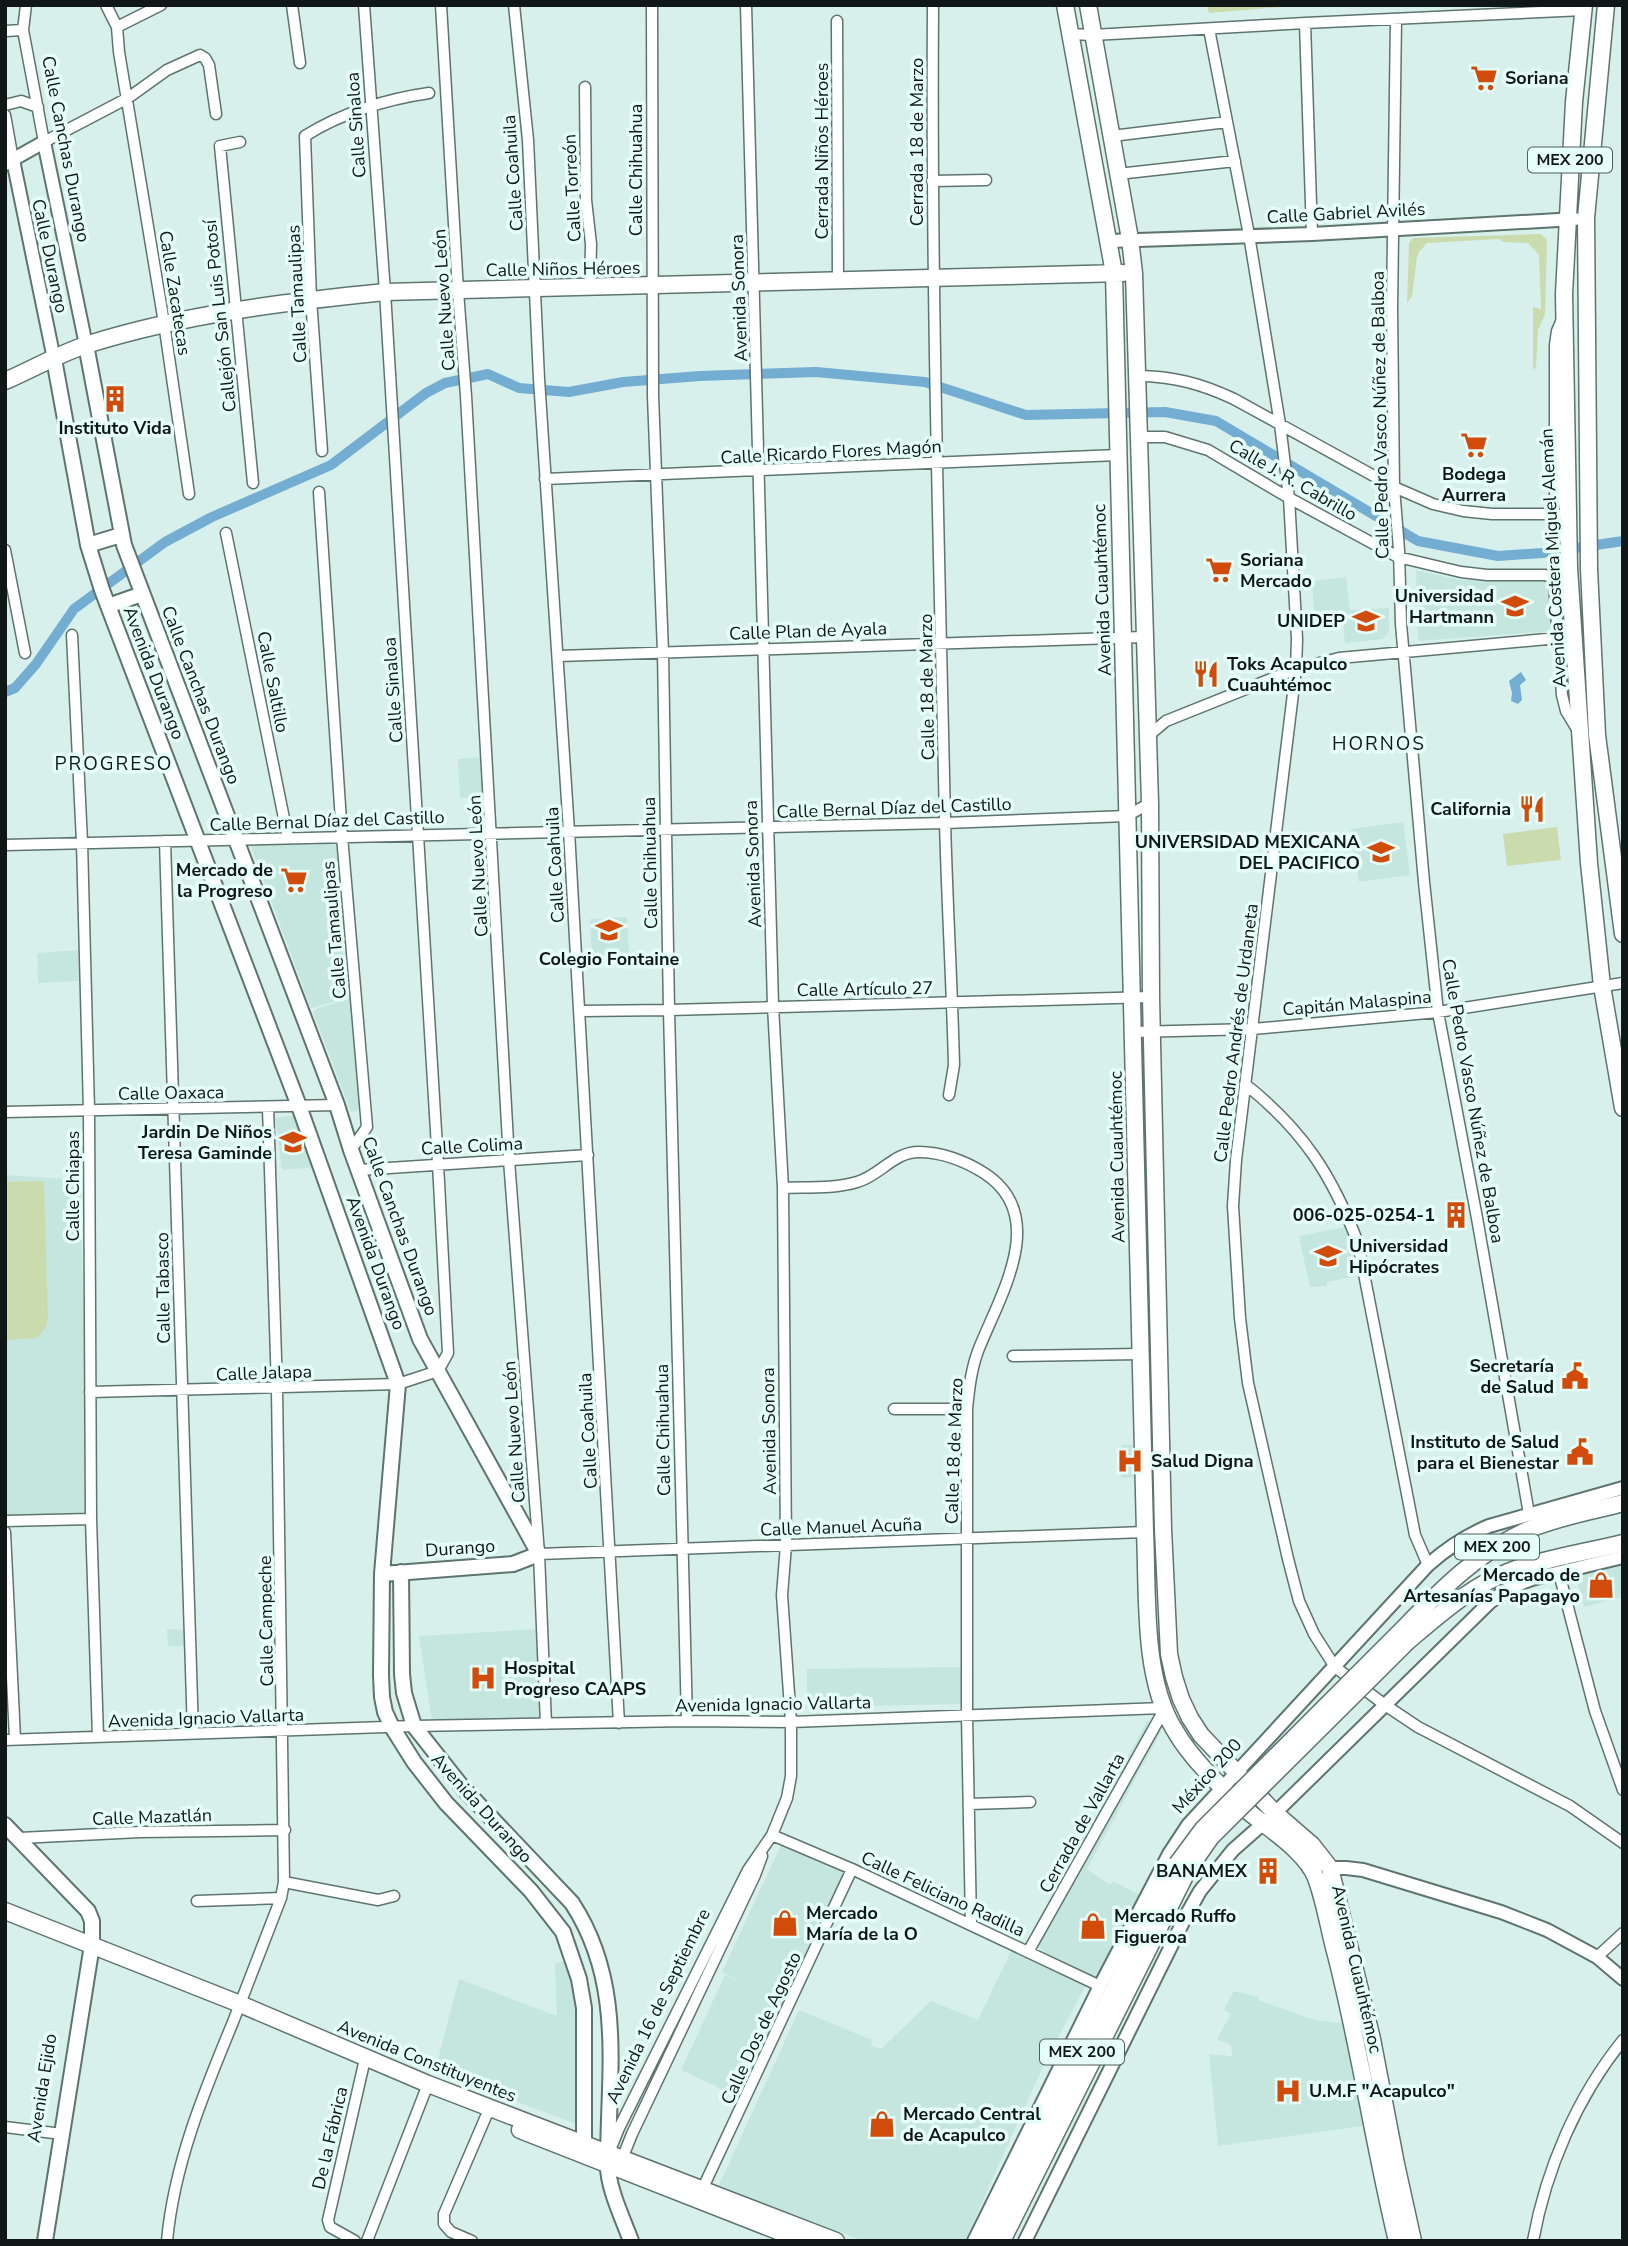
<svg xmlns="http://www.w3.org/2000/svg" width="1628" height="2246" font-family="'Nunito Sans',sans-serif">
	<rect width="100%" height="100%" fill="#d8f0eb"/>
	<path fill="#c4e6de" d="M1416 570 1460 580H1549L1552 631 1418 641Z
		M1346 577 1350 610 1389 608V631L1383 639 1345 643 1342 611 1314 614 1312 581Z
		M486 757 488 796 460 798 458 759Z
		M1403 822 1410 875 1359 882 1351 829Z
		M341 839 346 948 343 949 348 998 311 1008 250 844 315 845Z
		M627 917 629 954 592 956 590 919Z
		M78 950 79 981 38 983 37 953Z
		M352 998 362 1109 351 1112 313 1012 318 1008Z
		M296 1115 317 1167 282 1170 275 1118Z
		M5 1175 80 1180 89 1514 5 1516Z
		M1346 1227 1358 1276 1327 1282V1286L1310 1287 1299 1236Z
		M1139 1444 1140 1477 1121 1478V1445Z
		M1623 1562V1597L1584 1607 1575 1573Z
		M167 1629 186 1630 187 1646H168Z
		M539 1629 543 1721H432L419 1636Z
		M964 1667 965 1704 807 1707V1669Z
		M1147 1721 1161 1732 1087 1869 1110 1885 1113 1881 1144 1897 1099 1982 1042 1955 1044 1951 1030 1942Z
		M781 1845 848 1874 788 2004 783 2002 739 2097 681 2070 725 1975 737 1980 722 1972Z
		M1012 1949 1086 1985 1044 2064 965 2241H863L719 2185 799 2010 872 2040 871 2046 881 2049 931 2001 978 2020Z
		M572 1960 583 2011 584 2127 435 2071 459 1979 557 2016 555 1963Z
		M1234 1991 1258 1997V2000L1311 2019 1337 2023 1350 2022 1369 2125 1218 2146 1209 2054 1232 2056 1231 2045 1217 2039 1231 2014 1224 2010Z"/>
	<path fill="#cadcad" d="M1207 5H1306L1209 13Z
		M1541 234 1547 240 1545 314 1538 330 1536 367 1533 370V307L1541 309 1539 255 1528 243 1504 242 1498 239 1427 243 1419 252 1417 257 1412 296 1407 303 1409 243 1413 238Z
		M1557 827 1561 860 1507 866 1503 834Z
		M44 1181 48 1318 46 1327 37 1338 5 1340V1182Z"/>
	<path fill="#73add2" d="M1521 672 1526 680 1520 685 1522 700 1518 704 1511 701 1512 693 1509 681Z"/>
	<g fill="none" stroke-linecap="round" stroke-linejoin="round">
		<path stroke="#73add2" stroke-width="10" d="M5 692 15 688 36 664 74 609 165 542 212 517 331 465 426 393 445 383 488 374 519 388 569 392 623 382 700 376 816 372 925 382 1026 415 1165 412 1216 421 1418 541 1498 556 1542 553 1623 541"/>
		<defs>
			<path id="minor" d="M26 5 23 30 44 142 128 98 167 70 200 55 205 58 209 65 216 114
				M106 5 117 27 119 52 164 323 189 494
				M292 5 300 63
				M441 5 458 291 466 396 509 1160 539 1554 546 1724
				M514 5 528 140 539 379 569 831 619 1723
				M652 5 653 396 663 652 669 1010 687 1721
				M933 6C931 277 939 549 945 820 947 902 952 984 954 1065L949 1095
				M1396 19 1392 308 1394 487 1399 550 1401 624 1424 882 1438 1012 1477 1218 1529 1514
				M837 21 838 281
				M1305 23 1312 234
				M117 27 161 5
				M1209 29 1249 235 1280 424 1289 498 1297 639 1296 669 1236 1160 1233 1206 1240 1318 1248 1383 1288 1559 1299 1601 1314 1634 1335 1667 1385 1705 1418 1727 1570 1806 1623 1843
				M5 31 23 30
				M1070 34 1093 35 1305 23 1584 10
				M585 87 586 200 591 244 590 288
				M5 105 21 101 38 107
				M5 115 13 160
				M1112 136 1227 122
				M240 142 220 146 253 483
				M1118 174 1235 161
				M932 181 986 180
				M1138 376C1173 376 1202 384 1234 399L1394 487 1433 504 1463 511 1492 514H1545L1551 511 1555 503V345L1557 331 1561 322
				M1140 437H1165L1208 450 1289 498 1398 557 1461 572 1487 575H1545L1551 577 1554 582 1562 695 1566 711 1578 731
				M322 451 311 299 305 136C341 113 387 99 429 93
				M545 479 1118 455
				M319 492 342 836 367 1127 351 1150
				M226 533 288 838
				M5 550 25 653
				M72 635 82 842 89 1110 91 1519 98 1737
				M558 656 1144 637
				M1147 737 1166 721 1296 669 1339 658 1558 638
				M165 841 193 1733
				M5 845 945 823 1127 816 1150 803
				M580 1011 669 1010 1151 997
				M1134 1032 1253 1029 1438 1012 1623 983
				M1245 1084C1303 1130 1332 1175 1358 1243L1415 1535 1428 1565
				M5 1112 337 1105
				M359 1170 588 1155
				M783 1188C807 1187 834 1189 857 1182 880 1176 893 1152 919 1152 941 1152 965 1161 984 1173 1051 1216 999 1297 978 1351 971 1370 969 1389 967 1409V1716L971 1924
				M1013 1356 1140 1354
				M90 1392 398 1384 438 1371 448 1353 438 1164 385 292 364 5
				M894 1409H967
				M5 1521 91 1519
				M5 1532 15 1739
				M539 1554 1145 1532
				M1559 1573 1595 1711 1623 1790
				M5 1740 414 1726 687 1721 791 1722 1163 1708
				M969 1804 1030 1802
				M772 1835 852 1869 1100 1986
				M20 1838 140 1832 285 1830
				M284 1882 378 1900 394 1896
				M197 1901 281 1898
				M1028 1952 1164 1710
				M1597 1957 1623 1933
				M5 2127 62 2134
				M611 2148 619 2128 748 1870 772 1835 787 1798 791 1776V1722L782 1595 786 1545 783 1188 773 1006 746 5
				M622 2159 632 2134 755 1875 762 1856
				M701 2192 852 1869
				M167 2241C174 2164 204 2092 233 2022 249 1981 265 1939 281 1898L284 1882 277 1389 268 1107
				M355 2241 330 2227 328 2220 365 2059
				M367 2241 428 2084
				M472 2241 451 2232 444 2224V2214L490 2107
				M1533 2241C1546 2169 1577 2097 1623 2040"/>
			<path id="tertiary" d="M13 160 54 359
				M5 164 44 142 86 345
				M1109 241 1312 234 1575 219
				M1330 1868H1346L1363 1870 1501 1912 1547 1930 1597 1957 1623 1979
				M974 2241 1100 1986 1169 1854 1188 1825 1428 1565C1447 1548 1465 1536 1489 1526L1623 1488
				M1025 2241 1187 1914 1200 1891 1233 1850 1275 1813 1490 1602 1511 1587 1532 1579 1623 1557"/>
			<path id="secondary" d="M86 345 124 545 337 1105 351 1150 420 1339 539 1554 513 1564 382 1574
				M54 359 88 545 102 590 299 1106 398 1384 382 1574 381 1675 382 1697 385 1712 392 1727 414 1762 446 1803 531 1891 563 1932 579 1979 584 2008V2152
				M88 545 121 535
				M108 606 142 594
				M401 1572 402 1674 404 1693 414 1726 463 1788 572 1903C625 1984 608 2073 608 2164 607 2186 623 2219 631 2241
				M5 1825 88 1911 92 1921V1945L45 2241"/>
			<path id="primary" d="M1065 5 1114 273 1145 1532C1148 1593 1142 1676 1174 1729 1191 1759 1219 1785 1244 1808 1266 1827 1306 1851 1316 1878 1325 1902 1329 1930 1336 1955 1360 2049 1374 2146 1397 2241
				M1088 5 1130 239 1134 273 1150 803 1151 997 1163 1529 1169 1654 1174 1677 1181 1699 1190 1718 1201 1735 1275 1813 1312 1845 1330 1868 1372 2039 1396 2164 1413 2241
				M1584 5 1574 102 1564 294 1569 568 1589 863 1602 986 1623 1108
				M1606 5 1586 218 1589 569 1597 735 1623 934
				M5 381C33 369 60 353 89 344 185 314 285 302 385 292L1123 273
				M1397 1635C1438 1593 1475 1553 1530 1529 1558 1517 1593 1511 1623 1503
				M1407 1642C1440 1614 1472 1585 1513 1570 1547 1558 1587 1552 1623 1543
				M5 1911 240 2004 428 2084 836 2241
				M520 2130 803 2241
				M987 2241 1177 1864
				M1002 2241 1188 1870"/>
		</defs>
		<use href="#minor" stroke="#5e746f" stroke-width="13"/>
		<use href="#tertiary" stroke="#5e746f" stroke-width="16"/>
		<use href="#secondary" stroke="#5e746f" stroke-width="18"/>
		<use href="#primary" stroke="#5e746f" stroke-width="19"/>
		<use href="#minor" stroke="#fff" stroke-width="10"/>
		<use href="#tertiary" stroke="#fff" stroke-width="12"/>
		<use href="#secondary" stroke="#fff" stroke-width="14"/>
		<use href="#primary" stroke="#fff" stroke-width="16"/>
		<defs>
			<path id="primary-bridge" d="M1177 1864 1203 1829 1397 1635
				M1188 1870 1211 1837 1407 1642"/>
		</defs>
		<use href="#primary-bridge" stroke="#5e746f" stroke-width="19" stroke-linecap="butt"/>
		<use href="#primary-bridge" stroke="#fff" stroke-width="16"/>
	</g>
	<defs>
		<symbol id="supermarket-bare" viewBox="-9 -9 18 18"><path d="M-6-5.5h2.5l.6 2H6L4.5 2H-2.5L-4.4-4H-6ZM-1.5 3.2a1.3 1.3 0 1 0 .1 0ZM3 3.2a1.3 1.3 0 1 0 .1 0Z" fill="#d14c0b" stroke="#e5fef8" stroke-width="2.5" paint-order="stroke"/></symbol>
		<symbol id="building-bare" viewBox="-9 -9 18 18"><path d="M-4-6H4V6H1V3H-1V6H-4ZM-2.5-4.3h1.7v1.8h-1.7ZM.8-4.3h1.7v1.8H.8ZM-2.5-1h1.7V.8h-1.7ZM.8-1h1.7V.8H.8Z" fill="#d14c0b" stroke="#e5fef8" stroke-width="2.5" paint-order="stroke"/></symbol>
		<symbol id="university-bare" viewBox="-9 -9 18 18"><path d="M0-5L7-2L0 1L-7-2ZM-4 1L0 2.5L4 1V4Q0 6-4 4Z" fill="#d14c0b" stroke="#e5fef8" stroke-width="2.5" paint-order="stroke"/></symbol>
		<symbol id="restaurant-bare" viewBox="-9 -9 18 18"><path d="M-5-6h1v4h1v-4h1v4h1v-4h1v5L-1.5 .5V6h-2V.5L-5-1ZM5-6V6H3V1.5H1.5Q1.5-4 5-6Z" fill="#d14c0b" stroke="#e5fef8" stroke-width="2.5" paint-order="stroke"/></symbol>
		<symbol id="school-bare" viewBox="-9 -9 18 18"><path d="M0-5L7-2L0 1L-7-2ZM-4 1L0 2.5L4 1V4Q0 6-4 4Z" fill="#d14c0b" stroke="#e5fef8" stroke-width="2.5" paint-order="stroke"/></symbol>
		<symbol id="civic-bare" viewBox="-9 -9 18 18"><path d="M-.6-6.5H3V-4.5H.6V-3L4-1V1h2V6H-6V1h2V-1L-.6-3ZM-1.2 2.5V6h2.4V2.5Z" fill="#d14c0b" stroke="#e5fef8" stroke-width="2.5" paint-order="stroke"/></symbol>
		<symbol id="hospital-bare" viewBox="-9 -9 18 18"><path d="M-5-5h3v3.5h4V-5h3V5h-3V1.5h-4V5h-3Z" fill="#d14c0b" stroke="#e5fef8" stroke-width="2.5" paint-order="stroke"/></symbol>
		<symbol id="shop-bare" viewBox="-9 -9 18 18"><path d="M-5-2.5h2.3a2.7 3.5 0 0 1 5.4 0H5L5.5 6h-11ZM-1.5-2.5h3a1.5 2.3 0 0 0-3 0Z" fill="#d14c0b" stroke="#e5fef8" stroke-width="2.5" paint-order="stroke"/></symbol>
	</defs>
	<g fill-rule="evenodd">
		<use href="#supermarket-bare" x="1465" y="59" width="38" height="38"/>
		<use href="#building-bare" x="96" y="380" width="38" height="38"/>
		<use href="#supermarket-bare" x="1455" y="426" width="38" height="38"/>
		<use href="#supermarket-bare" x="1200" y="551" width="38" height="38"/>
		<use href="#university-bare" x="1496" y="587" width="38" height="38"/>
		<use href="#university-bare" x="1347" y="602" width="38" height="38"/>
		<use href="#restaurant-bare" x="1187" y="655" width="38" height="38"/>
		<use href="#restaurant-bare" x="1513" y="790" width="38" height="38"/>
		<use href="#university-bare" x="1362" y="833" width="38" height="38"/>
		<use href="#supermarket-bare" x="275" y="861" width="38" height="38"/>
		<use href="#school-bare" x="590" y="911" width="38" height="38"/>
		<use href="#school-bare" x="274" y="1123" width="38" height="38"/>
		<use href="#building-bare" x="1437" y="1196" width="38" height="38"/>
		<use href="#university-bare" x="1309" y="1237" width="38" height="38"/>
		<use href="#civic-bare" x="1556" y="1357" width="38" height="38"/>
		<use href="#civic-bare" x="1561" y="1433" width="38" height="38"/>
		<use href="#hospital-bare" x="1111" y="1442" width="38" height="38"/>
		<use href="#shop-bare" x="1582" y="1566" width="38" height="38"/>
		<use href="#hospital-bare" x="464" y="1659" width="38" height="38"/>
		<use href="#building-bare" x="1249" y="1852" width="38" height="38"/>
		<use href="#shop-bare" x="766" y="1904" width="38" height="38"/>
		<use href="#shop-bare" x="1074" y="1907" width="38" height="38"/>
		<use href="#hospital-bare" x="1269" y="2072" width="38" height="38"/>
		<use href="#shop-bare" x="863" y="2105" width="38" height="38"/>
	</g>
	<g text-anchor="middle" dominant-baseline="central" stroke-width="7" stroke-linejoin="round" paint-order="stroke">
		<g fill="#e5fef8" stroke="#505d5a" stroke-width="2">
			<rect x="1528" y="147.5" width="84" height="25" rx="5"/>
			<rect x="1455" y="1534.5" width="84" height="25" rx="5"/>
			<rect x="1040" y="2039.5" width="84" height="25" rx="5"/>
		</g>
		<g font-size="16" font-weight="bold" fill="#101817">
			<text x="1570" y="160">MEX 200</text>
			<text x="1497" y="1547">MEX 200</text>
			<text x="1082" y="2052">MEX 200</text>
		</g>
		<g font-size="18" font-weight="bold" fill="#101817" stroke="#e5fef8" text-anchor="end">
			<text x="1505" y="78" text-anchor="start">Soriana</text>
			<text x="115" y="428" text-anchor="middle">Instituto Vida</text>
			<text x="1474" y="474" text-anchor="middle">Bodega<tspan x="1474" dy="21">Aurrera</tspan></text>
			<text x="1240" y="560" text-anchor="start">Soriana<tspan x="1240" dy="21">Mercado</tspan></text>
			<text x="1494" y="596">Universidad<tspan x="1494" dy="21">Hartmann</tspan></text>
			<text x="1345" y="621">UNIDEP</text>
			<text x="1227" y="664" text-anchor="start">Toks Acapulco<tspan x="1227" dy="21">Cuauhtémoc</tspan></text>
			<text x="1511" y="809">California</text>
			<text x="1360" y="842">UNIVERSIDAD MEXICANA<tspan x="1360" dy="21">DEL PACIFICO</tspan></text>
			<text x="273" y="870">Mercado de<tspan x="273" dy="21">la Progreso</tspan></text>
			<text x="609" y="959" text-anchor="middle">Colegio Fontaine</text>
			<text x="272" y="1132">Jardin De Niños<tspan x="272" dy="21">Teresa Gaminde</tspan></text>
			<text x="1435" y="1215">006-025-0254-1</text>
			<text x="1349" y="1246" text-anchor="start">Universidad<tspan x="1349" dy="21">Hipócrates</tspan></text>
			<text x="1554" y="1366">Secretaría<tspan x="1554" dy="21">de Salud</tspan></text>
			<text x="1559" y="1442">Instituto de Salud<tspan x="1559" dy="21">para el Bienestar</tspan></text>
			<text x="1151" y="1461" text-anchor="start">Salud Digna</text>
			<text x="1580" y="1575">Mercado de<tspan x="1580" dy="21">Artesanías Papagayo</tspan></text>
			<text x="504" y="1668" text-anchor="start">Hospital<tspan x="504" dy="21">Progreso CAAPS</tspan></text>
			<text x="1247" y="1871">BANAMEX</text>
			<text x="806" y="1913" text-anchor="start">Mercado<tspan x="806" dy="21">María de la O</tspan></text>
			<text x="1114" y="1916" text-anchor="start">Mercado Ruffo<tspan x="1114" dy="21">Figueroa</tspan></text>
			<text x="1309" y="2091" text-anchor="start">U.M.F "Acapulco"</text>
			<text x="903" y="2114" text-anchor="start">Mercado Central<tspan x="903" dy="21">de Acapulco</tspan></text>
		</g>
		<g font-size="18" fill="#101817" stroke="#e5fef8">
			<text transform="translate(356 125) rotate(-94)">Calle Sinaloa</text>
			<text transform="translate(917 142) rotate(-90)">Cerrada 18 de Marzo</text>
			<text transform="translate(66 149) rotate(79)">Calle Canchas Durango</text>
			<text transform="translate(822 151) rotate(-90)">Cerrada Niños Héroes</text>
			<text transform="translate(636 170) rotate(-90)">Calle Chihuahua</text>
			<text transform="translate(513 173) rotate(-94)">Calle Coahuila</text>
			<text transform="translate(572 188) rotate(-93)">Calle Torreón</text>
			<text transform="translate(1346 213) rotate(-3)">Calle Gabriel Avilés</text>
			<text transform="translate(50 256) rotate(78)">Calle Durango</text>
			<text transform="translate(563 269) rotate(-1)">Calle Niños Héroes</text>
			<text transform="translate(175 293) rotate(81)">Calle Zacatecas</text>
			<text transform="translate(297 294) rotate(-93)">Calle Tamaulipas</text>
			<text transform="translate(739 298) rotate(-92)">Avenida Sonora</text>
			<text transform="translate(444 300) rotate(-94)">Calle Nuevo León</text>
			<text transform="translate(220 316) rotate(-96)">Callejón San Luis Potosí</text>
			<text transform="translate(1380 415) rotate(-91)">Calle Pedro Vasco Núñez de Balboa</text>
			<text transform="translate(831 452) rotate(-3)">Calle Ricardo Flores Magón</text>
			<text transform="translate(1293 480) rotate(30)">Calle J. R. Cabrillo</text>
			<text transform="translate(1553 558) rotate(-93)">Avenida Costera Miguel Alemán</text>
			<text transform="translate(1102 590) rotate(-92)">Avenida Cuauhtémoc</text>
			<text transform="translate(808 631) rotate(-2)">Calle Plan de Ayala</text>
			<text transform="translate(154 673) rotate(69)">Avenida Durango</text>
			<text transform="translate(273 682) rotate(79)">Calle Saltillo</text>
			<text transform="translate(927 687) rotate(-91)">Calle 18 de Marzo</text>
			<text transform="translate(393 690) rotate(-94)">Calle Sinaloa</text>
			<text transform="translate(201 695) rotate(69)">Calle Canchas Durango</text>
			<text transform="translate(894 808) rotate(-2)">Calle Bernal Díaz del Castillo</text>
			<text transform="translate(327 821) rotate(-2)">Calle Bernal Díaz del Castillo</text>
			<text transform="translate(650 863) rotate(-91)">Calle Chihuahua</text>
			<text transform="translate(753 864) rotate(-92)">Avenida Sonora</text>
			<text transform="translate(555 865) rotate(-93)">Calle Coahuila</text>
			<text transform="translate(478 866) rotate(-93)">Calle Nuevo León</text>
			<text transform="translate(334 930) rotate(-95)">Calle Tamaulipas</text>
			<text transform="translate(865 989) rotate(-1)">Calle Artículo 27</text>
			<text transform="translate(1357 1003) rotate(-5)">Capitán Malaspina</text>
			<text transform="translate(1236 1033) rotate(-83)">Calle Pedro Andrés de Urdaneta</text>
			<text transform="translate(171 1093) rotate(-1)">Calle Oaxaca</text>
			<text transform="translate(1473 1101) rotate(80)">Calle Pedro Vasco Núñez de Balboa</text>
			<text transform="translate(472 1146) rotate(-3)">Calle Colima</text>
			<text transform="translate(1117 1157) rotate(-91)">Avenida Cuauhtémoc</text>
			<text transform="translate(73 1186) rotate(-90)">Calle Chiapas</text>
			<text transform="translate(400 1226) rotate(70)">Calle Canchas Durango</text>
			<text transform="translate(376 1263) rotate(70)">Avenida Durango</text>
			<text transform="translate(163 1288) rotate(-91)">Calle Tabasco</text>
			<text transform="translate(264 1373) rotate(-2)">Calle Jalapa</text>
			<text transform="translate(663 1430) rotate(-91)">Calle Chihuahua</text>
			<text transform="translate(588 1431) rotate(-93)">Calle Coahuila</text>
			<text transform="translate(769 1431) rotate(-91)">Avenida Sonora</text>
			<text transform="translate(514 1432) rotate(-94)">Calle Nuevo León</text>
			<text transform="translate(954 1451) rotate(-88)">Calle 18 de Marzo</text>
			<text transform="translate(841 1527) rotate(-2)">Calle Manuel Acuña</text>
			<text transform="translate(460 1548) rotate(-4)">Durango</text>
			<text transform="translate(266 1621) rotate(-91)">Calle Campeche</text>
			<text transform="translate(773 1704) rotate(-1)">Avenida Ignacio Vallarta</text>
			<text transform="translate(206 1718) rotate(-2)">Avenida Ignacio Vallarta</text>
			<text transform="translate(1207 1776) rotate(-48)">México 200</text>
			<text transform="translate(482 1808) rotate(48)">Avenida Durango</text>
			<text transform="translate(152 1817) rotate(-2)">Calle Mazatlán</text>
			<text transform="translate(1082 1823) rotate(-61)">Cerrada de Vallarta</text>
			<text transform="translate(943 1894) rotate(25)">Calle Feliciano Radilla</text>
			<text transform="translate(1357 1969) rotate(77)">Avenida Cuauhtémoc</text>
			<text transform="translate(658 2006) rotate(-64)">Avenida 16 de Septiembre</text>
			<text transform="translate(761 2028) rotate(-65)">Calle Dos de Agosto</text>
			<text transform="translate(427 2061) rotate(22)">Avenida Constituyentes</text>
			<text transform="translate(42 2088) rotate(-81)">Avenida Ejido</text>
			<text transform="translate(330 2138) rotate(-77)">De la Fábrica</text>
		</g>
		<g font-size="19" letter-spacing="2" fill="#101817" stroke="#e5fef8">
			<text x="1379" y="744">HORNOS</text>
			<text x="114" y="764">PROGRESO</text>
		</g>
	</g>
	<rect width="1628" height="2246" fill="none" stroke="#101817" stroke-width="14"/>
</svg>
